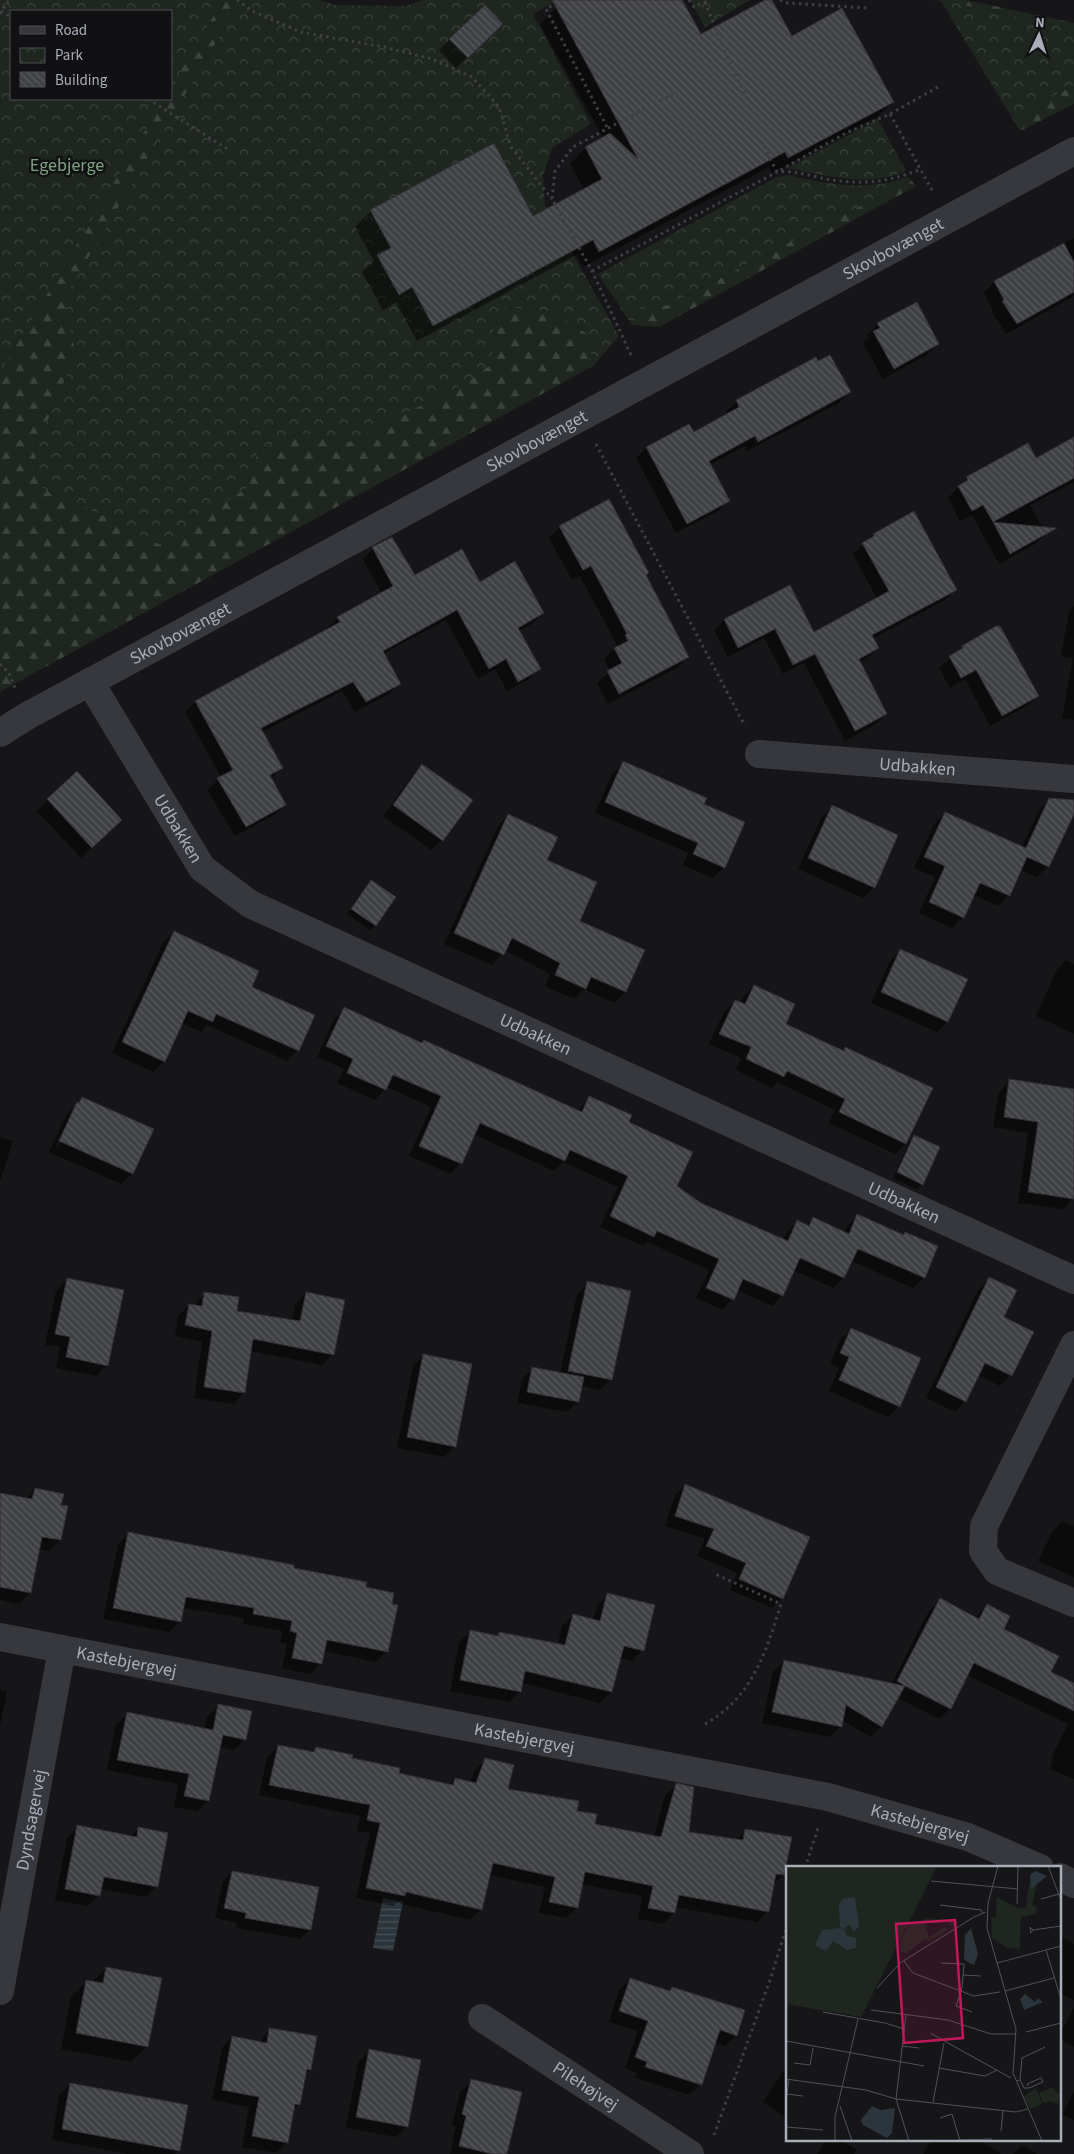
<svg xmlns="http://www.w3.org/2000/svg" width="1074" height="2154" font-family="'Source Sans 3',sans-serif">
	<defs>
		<pattern id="forest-firs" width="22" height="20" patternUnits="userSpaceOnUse" patternTransform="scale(1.25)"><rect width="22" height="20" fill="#1e261f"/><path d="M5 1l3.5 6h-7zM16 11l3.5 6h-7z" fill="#3c433d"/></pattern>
		<pattern id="park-crowns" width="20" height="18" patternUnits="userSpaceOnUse" patternTransform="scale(1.25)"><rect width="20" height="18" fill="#1e261f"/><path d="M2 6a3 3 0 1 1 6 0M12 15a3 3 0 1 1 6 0" fill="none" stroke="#3c433d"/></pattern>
		<pattern id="water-rules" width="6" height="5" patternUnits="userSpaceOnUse" patternTransform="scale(1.25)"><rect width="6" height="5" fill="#2c353c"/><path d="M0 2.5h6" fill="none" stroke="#485056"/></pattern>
		<pattern id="building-back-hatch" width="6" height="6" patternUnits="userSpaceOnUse" patternTransform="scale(1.25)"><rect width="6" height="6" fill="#404145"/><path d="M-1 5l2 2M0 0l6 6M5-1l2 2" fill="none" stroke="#595a5e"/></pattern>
	</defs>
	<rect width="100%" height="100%" fill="#161618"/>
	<path fill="url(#forest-firs)" fill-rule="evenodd" d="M0 0H241L65 298 76 354 34 452 43 489 102 515 247 488 258 450 301 433 349 442 492 364 494 324 505 307 554 312 588 334 593 366 0 692ZM11 11H171V99H11Z
		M940 0H966L1074 23V29Z
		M1074 85V104L1020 131 1012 118Z
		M911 180 916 186 659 327 632 325 641 308 668 305Z"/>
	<path fill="url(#park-crowns)" d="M0 0H223L171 87V11H11V99H164L0 373Z
		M241 0H320L334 5 405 6 423 0H559L533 14 591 124 552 148 543 176 545 205 619 336 593 366 588 333 554 312 505 307 494 324 492 364 460 386 349 442 301 433 258 450 247 488 159 545 102 515 43 489 34 452 76 354 64 299Z
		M690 0H750L705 27Z
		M930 0H940L1074 29V85L1012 118 941 1Z
		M878 119 906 171C868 188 827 176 788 168Z
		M787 175C828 184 868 192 908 177L911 180 668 305 641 308 632 325 598 274 775 178Z"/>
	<path fill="url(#water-rules)" d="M383 1898 403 1902 393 1951 373 1948Z"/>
	<path fill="#0007" fill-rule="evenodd" d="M571 0H681L700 36 771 0 791 38 893 102 877 117 772 173 769 167 583 267 576 255 417 341 396 302 383 310 362 272 374 261 355 227 371 211 533 217 584 190 570 164 585 148 603 138 540 24 556 8Z
		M485 6 502 24 456 68 439 50Z
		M1074 238V296L1006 334 992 312 993 311 984 293 994 282Z
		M878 324 938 344 927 355 883 379 863 343 869 338 867 335Z
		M849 392 839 403 747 451 745 446 709 465 728 501 718 511 676 533 636 458 646 448 688 425 693 434 728 415 726 412 737 401Z
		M1074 439V482L1030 505 1046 534 1035 544 999 564 972 515 960 521 948 498 967 478 1035 460Z
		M560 527 645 576 687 657 677 668 608 704 597 683 610 671 604 659 617 645 580 576 572 580 549 538Z
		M873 535 955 590 945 600 872 639 877 648 867 658 859 662 886 714 876 724 845 741 804 663 783 674 764 638 728 657 714 630 724 620 789 586 814 633 877 599 853 554Z
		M373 548 415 577 479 583 543 613 532 624 518 631 539 668 529 679 507 691 495 669 478 679 446 620 383 654 399 683 389 694 355 712 342 691 262 732 281 768 271 779 285 805 274 815 235 836 207 790 221 777 185 712 195 702 328 630 327 628 338 618 381 593 363 559Z
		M1074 606V720L1062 718 1073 658 1061 656 1069 611Z
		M963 647 1038 696 1027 706 990 726 965 679 950 688 939 668Z
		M623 763 703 805 724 867 713 878 683 865 688 853 595 813 612 774Z
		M423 766 442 840 431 850 383 816 412 776Z
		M77 773 110 830 81 858 37 811Z
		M1050 799 1074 802V811L1048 867 1037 877 1020 870 1009 895 998 906 973 895 963 917 952 928 919 913 935 877 914 868 934 824 945 813 1021 848 1039 810Z
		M832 807 874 887 863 898 798 869 821 818Z
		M508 815 546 860 578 922 643 951 625 992 614 1003 584 989 574 999 545 986 550 974 505 950 492 965 444 944 498 826Z
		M371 882 375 925 370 930 347 914Z
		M174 932 250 988 298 1050 287 1061 207 1025 201 1032 181 1023 164 1061 153 1072 112 1053 163 943Z
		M900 950 947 1022 937 1032 871 1003 890 961Z
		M1066 960 1074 964V1034L1036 1016 1056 971Z
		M754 986 784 1025 842 1051 846 1048 905 1144 895 1154 829 1123 835 1110 777 1082 772 1088 736 1070 741 1058 709 1044 724 1012 735 1001 740 1003 743 997Z
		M344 1009 577 1112 589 1098 627 1123 676 1187 700 1204 783 1240 787 1232 797 1222 806 1226 813 1219 844 1233 847 1226 857 1216 924 1277 913 1288 851 1261 843 1278 833 1288 793 1270 782 1295 772 1306 737 1290 733 1299 722 1310 696 1298 709 1270 647 1242 643 1246 600 1227 618 1187 563 1162 554 1171 473 1134 461 1163 450 1174 409 1156 431 1107 387 1087 375 1100 337 1083 344 1069 317 1057 334 1019Z
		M1010 1081 1074 1090V1198L1063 1209 1018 1203 1028 1133 993 1127 999 1092Z
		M83 1098 132 1173 121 1184 49 1152 66 1115ZM73 1109H75L58 1147 56 1146Z
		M0 1137 13 1141 0 1181Z
		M914 1137 922 1184 916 1189 893 1178 909 1142Z
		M989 1279 1002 1318 1011 1375 1000 1386 978 1375 965 1401 955 1412 926 1398 978 1290Z
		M67 1280 107 1365 96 1376 56 1368 60 1347 45 1345 56 1291Z
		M588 1283 611 1379 600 1390 581 1386 578 1401 567 1412 517 1403 522 1379 533 1368 560 1373 577 1294Z
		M205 1293 236 1312 292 1321 295 1304 306 1293 333 1354 322 1365 250 1351 244 1393 233 1404 194 1398 202 1342 175 1336 178 1316 189 1305 194 1306Z
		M851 1329 899 1406 888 1417 829 1391 839 1368 830 1364 840 1340Z
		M424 1355 455 1446 444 1457 397 1448 413 1366Z
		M685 1485 782 1598 772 1608 730 1590 737 1573 697 1556 705 1539 665 1526 675 1495Z
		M35 1489 60 1506V1540L49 1551 39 1549 30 1593 19 1604 0 1600V1494L25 1499Z
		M1062 1521 1074 1526V1577L1038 1561 1052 1532Z
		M129 1534 292 1569 364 1588 387 1651 376 1662 323 1651 321 1663 310 1674 282 1668 287 1644 280 1642 282 1631 243 1624 244 1618 183 1608 180 1622 169 1632 103 1619 118 1544Z
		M608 1594 642 1650 632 1661 619 1658 611 1692 600 1703 522 1683 520 1692 509 1702 450 1691 459 1642 470 1631 496 1637 500 1633 558 1644 562 1626 573 1615 593 1620 597 1605Z
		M940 1600 975 1618 987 1605 1002 1629 1050 1672 1074 1685V1779L1050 1769 1054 1752 1068 1724 967 1675 950 1709 939 1719 897 1698 881 1727 870 1737 842 1720 841 1726 830 1737 762 1723 773 1672 784 1661 891 1684 929 1611Z
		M0 1690 7 1691 0 1726Z
		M218 1706 245 1739 234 1750 219 1747 208 1801 197 1811 174 1807 178 1784 107 1770 116 1725 127 1714 205 1729 207 1717Z
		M278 1747 312 1753 316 1749 397 1774 449 1785 455 1779 470 1782 475 1770 486 1759 506 1790 576 1812 594 1825 654 1837 665 1796 676 1785 688 1833 736 1840 746 1830 783 1875 773 1885 768 1911 757 1922 675 1907 674 1913 663 1924 638 1919 642 1896 581 1884 577 1908 566 1918 539 1913 545 1887 489 1875 481 1909 470 1920 397 1903 393 1906 356 1898 370 1833 357 1831 360 1816 259 1795 267 1757Z
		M78 1827 130 1837 139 1828 157 1886 146 1897 101 1889 99 1895 88 1906 55 1900 67 1838Z
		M232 1872 310 1930 300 1939 236 1928 237 1923 215 1918 223 1882Z
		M1060 1936 1074 1944V2000L1060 1993Z
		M106 1968 147 2046 131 2062 61 2049 71 1997 87 1981 92 1982Z
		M630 1980 668 1992 672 1988 736 2035 725 2046 714 2042 701 2084 690 2095 635 2078 637 2073 625 2068 638 2031 609 2022 619 1990Z
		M1074 2008V2047L1060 2039V2033Z
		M270 2029 310 2070 304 2075 299 2104 292 2111 287 2142 276 2153 242 2147 249 2107 212 2100 222 2048 232 2037 259 2043Z
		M369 2051 407 2126 396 2137 346 2128 358 2062Z
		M788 2064V2119L763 2102Z
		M471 2081 506 2154H450L456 2127 452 2125 460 2092Z
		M70 2084 179 2150 175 2154H129L52 2140 59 2095Z
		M1074 2092V2120L1062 2114Z
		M819 2140H841L857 2150 854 2154H817L824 2143Z
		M932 2140H980L1001 2154H923Z
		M1022 2145 1037 2154H1013Z"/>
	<path fill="url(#building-back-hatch)" stroke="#303034" d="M552 0H682L701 34 765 0H772L792 36 842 8 894 102 788 158 785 152 599 252 593 240 433 326 412 287 399 295 377 255 391 248 370 210 494 143 533 216 602 179 585 147 610 133 638 159Z
		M485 5 503 24 468 58 449 39Z
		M1064 243 1074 262V292L1017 324 1002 301 1004 300 994 281Z
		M917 302 939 344 894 369 873 331 880 328 877 323Z
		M830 355 851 392 758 442 755 436 709 461 730 501 687 524 646 447 689 424 694 432 739 407 736 400 816 357 818 361Z
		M1074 437V478L993 522 983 505 972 511 958 486 968 480 966 477 1028 443 1036 458Z
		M609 499 649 573 646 575 689 657 619 694 607 671 622 663 614 648 628 641 625 635 627 634 591 566 583 570 559 526Z
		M914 511 957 590 872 635 879 648 859 659 887 714 855 731 815 654 793 665 775 629 738 648 724 619 790 585 814 632 889 591 862 543 874 536 873 534Z
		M993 522 1057 528 1010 554Z
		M392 537 415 575 462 549 480 582 515 561 544 613 518 628 541 669 518 682 506 659 489 669 457 610 383 651 401 684 366 702 353 682 261 728 283 768 270 775 286 805 246 827 217 778 233 770 195 701 340 622 337 617 393 586 372 547Z
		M996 626H1000L1039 696 1002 716 976 670 961 678 949 656 963 648 962 646Z
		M623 761 707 798 704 804 745 822 725 868 693 854 698 843 605 802Z
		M422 764 473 800 443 841 393 805Z
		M77 771 122 820 92 848 47 799Z
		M1049 798 1074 800V814L1049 867 1027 857 1010 896 980 883 964 918 929 902 945 866 924 857 945 812 1026 848Z
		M832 805 898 835 875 888 808 858Z
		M508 814 558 837 547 860 597 882 580 921 645 950 626 992 591 977 586 989 555 975 560 963 512 938 504 955 454 933Z
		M371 880 396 897 376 926 351 909Z
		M174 931 259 971 252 987 315 1015 299 1051 216 1014 213 1022 188 1011 165 1062 122 1042Z
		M900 949 968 979 948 1022 881 992Z
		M754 985 795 1004 786 1024 844 1051 845 1047 933 1088 906 1144 839 1112 845 1099 787 1071 784 1077 746 1059 751 1047 719 1034 735 1000 745 1004Z
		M344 1007 422 1043 424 1040 582 1112 589 1096 632 1115 629 1122 693 1152 677 1186 701 1203 788 1241 797 1220 809 1226 813 1217 849 1234 857 1214 904 1235 905 1232 938 1246 925 1278 858 1249 844 1278 800 1258 783 1296 743 1279 734 1300 706 1288 719 1259 657 1231 654 1237 610 1216 628 1176 570 1150 565 1161 480 1123 462 1164 419 1146 441 1096 393 1075 386 1090 347 1073 353 1059 326 1046Z
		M1009 1079 1074 1089V1199L1028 1192 1038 1122 1004 1117Z
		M82 1097 154 1129 133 1174 59 1141 77 1102 79 1103Z
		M914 1135 940 1147 923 1185 897 1172Z
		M989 1277 1017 1290 1004 1317 1034 1332 1012 1376 985 1363 966 1402 936 1387Z
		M67 1278 124 1290 108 1366 66 1357 70 1337 55 1334Z
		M587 1281 631 1291 612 1380 568 1371Z
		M204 1292 239 1297 237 1311 300 1321 306 1292 345 1300 334 1355 253 1339 245 1393 204 1387 212 1331 185 1325 189 1304 202 1306Z
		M851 1328 921 1358 900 1407 839 1380 849 1357 840 1353Z
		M423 1354 472 1364 456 1447 407 1437Z
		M532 1367 584 1377 579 1402 527 1392Z
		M685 1484 810 1537 783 1599 739 1579 746 1563 706 1546 714 1529 675 1516Z
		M35 1488 64 1494 61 1505 68 1506 61 1540 42 1537 31 1593 0 1587V1493L32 1499Z
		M128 1532 294 1565V1568L367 1582 366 1587 394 1593 392 1604 398 1605 388 1652 327 1640 322 1664 292 1658 297 1633 290 1631 292 1621 253 1614 254 1608 186 1597 181 1622 113 1608Z
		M607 1593 655 1605 644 1651 624 1646 612 1692 525 1671 521 1692 460 1680 470 1630 498 1636 499 1632 565 1645 573 1614 600 1621Z
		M940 1598 979 1619 987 1604 1010 1616 1004 1629 1059 1656 1051 1672 1074 1683V1711L974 1663 951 1709 905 1686 882 1727 846 1705 842 1727 772 1712 784 1660 905 1686 897 1681Z
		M218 1704 252 1711 246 1740 223 1735 209 1801 184 1796 189 1774 117 1760 127 1712 213 1730Z
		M278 1745 314 1752 316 1747 353 1755 352 1758 400 1768 399 1773 453 1785 455 1778 476 1783 485 1758 514 1765 508 1789 579 1801 577 1811 597 1814 595 1824 661 1837 676 1783 694 1787 689 1832 743 1840 745 1829 792 1837 784 1875 776 1874 769 1912 679 1895 675 1913 648 1908 653 1886 585 1872 578 1908 549 1902 555 1877 493 1863 482 1910 406 1892 405 1896 366 1888 380 1823 367 1820 370 1805 269 1785Z
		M77 1825 137 1837 138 1827 168 1833 158 1887 104 1877 100 1896 65 1889Z
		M232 1871 319 1887 311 1930 245 1918 246 1913 224 1908Z
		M106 1967 162 1978 148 2047 76 2033 86 1980 103 1983Z
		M630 1978 670 1991 672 1987 745 2010 737 2036 720 2030 702 2085 645 2067 647 2062 635 2057 648 2021 619 2011Z
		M269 2028 317 2036 311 2070 307 2069 300 2105 295 2104 288 2143 252 2136 259 2097 222 2090 232 2036 267 2043Z
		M369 2049 421 2060 408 2127 356 2117Z
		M471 2079 522 2092 507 2154H492L459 2146 466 2116 462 2114Z
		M70 2083 188 2105 180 2151 62 2129Z"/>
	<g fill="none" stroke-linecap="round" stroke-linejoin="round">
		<path stroke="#3d3f44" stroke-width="3" stroke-dasharray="2.5 4" stroke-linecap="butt" d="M237 0 252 11 301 32 384 47 432 59 472 77 499 107 511 147 552 199
			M563 0 546 9 608 129
			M689 0 694 7 710 0
			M780 0 788 3 867 8
			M705 2 729 62 749 101
			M1 11 11 17
			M0 14 9 0
			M148 99 229 150
			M890 114 933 192
			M761 141 777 172 846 133 890 114 940 86
			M592 271 777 172C795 170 814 177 831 180 869 185 886 182 922 169
			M631 355 592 271 552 199 555 171 573 147 678 91
			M596 444 745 726
			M0 664 9 673 15 688
			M705 1724C752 1698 766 1652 781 1604L713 1573
			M805 1868 819 1825
			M714 2135 770 1980 788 1923"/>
		<g stroke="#37383d" stroke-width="28">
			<path id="s1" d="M90 682 202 868 250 904 1074 1280"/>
			<path id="s2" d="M0 733 27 716 1074 151"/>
			<path id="s3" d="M759 754 1074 779"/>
			<path d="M1074 1345 984 1526 983 1551 997 1571 1074 1603"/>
			<path id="s4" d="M0 1637 828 1797 968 1837 1040 1868"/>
			<path d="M1060 1877 1074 1884"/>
			<path id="s5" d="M0 1991 62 1649"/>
			<path id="s6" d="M482 2018 690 2154"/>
		</g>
	</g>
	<g text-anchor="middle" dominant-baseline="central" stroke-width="5" stroke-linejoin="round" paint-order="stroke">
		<g font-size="18" fill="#7fa381" stroke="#111113">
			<text x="67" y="165">Egebjerge</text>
		</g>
		<g font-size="18" fill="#a8adb8" stroke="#111113">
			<text stroke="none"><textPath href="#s2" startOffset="1016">Skovbovænget</textPath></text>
			<text stroke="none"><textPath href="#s2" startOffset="611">Skovbovænget</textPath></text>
			<text stroke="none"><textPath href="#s2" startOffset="206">Skovbovænget</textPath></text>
			<text stroke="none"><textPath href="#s3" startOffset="159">Udbakken</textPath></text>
			<text stroke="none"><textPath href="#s1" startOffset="171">Udbakken</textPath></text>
			<text stroke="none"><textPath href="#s1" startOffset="591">Udbakken</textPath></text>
			<text stroke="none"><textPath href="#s1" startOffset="996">Udbakken</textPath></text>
			<text stroke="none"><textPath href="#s4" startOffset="129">Kastebjergvej</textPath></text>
			<text stroke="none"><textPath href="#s4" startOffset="534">Kastebjergvej</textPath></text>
			<text stroke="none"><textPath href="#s5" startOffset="174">Dyndsagervej</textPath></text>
			<text stroke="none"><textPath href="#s4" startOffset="939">Kastebjergvej</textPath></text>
			<text stroke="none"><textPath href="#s6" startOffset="124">Pilehøjvej</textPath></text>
		</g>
	</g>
	<g transform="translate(786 1866)">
		<rect width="275" height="275" fill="#161618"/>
		<path d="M250 222 256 238 244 243 238 230Z" fill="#1e261f"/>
		<path d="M243 18H251L246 39 251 41 250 48 235 51 234 83 221 82 206 72 205 52 210 51 211 31 232 42H240Z" fill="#1e261f"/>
		<path d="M0 0H151L75 151 0 138ZM141 52 161 54 173 56 166 61 162 55 149 57 146 53 139 57 143 71 159 61 161 64 146 74 144 71V76L139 73 121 87 114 85 115 74 124 56 132 57ZM267 221 271 227H275L272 238 264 235 257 237 253 227Z" fill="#1e261f"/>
		<path d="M249 5 261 10 245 23 244 9ZM69 31 73 60 68 66 63 58 59 63 54 61 53 39 57 33ZM53 62 58 63 61 70 70 72V82L62 84 47 75 40 85 29 79 36 64ZM185 62 192 88 188 99 178 94 179 69ZM239 128 249 136 252 132 257 136 238 144 234 133ZM86 240 95 244 109 242 106 267 101 272 77 259 75 254Z" fill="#2c353c"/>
		<path fill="none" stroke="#505258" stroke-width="1" d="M212 0 202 37 201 62 230 163 227 207 256 275M262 0 275 34M145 15 232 23M255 33 273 28M231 38 232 0M154 39 195 44 197 47M247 64 245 67 244 61 247 64 275 60M260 84 275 133M118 95 127 107 188 130 214 126M155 97 178 98 176 122 170 140 186 146M211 97 275 80M177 109 195 110M91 122 114 97 188 51 200 46M219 125 268 112M85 144 162 154 205 168H230M37 146 99 157 118 163M120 149 110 233 123 275M240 166 275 157M144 167 225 212M0 175 138 200M116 180 133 182M8 197 24 199 27 182M153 202 199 210 211 204M0 213 80 224 110 233 230 246 242 243M234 214 238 222H243L257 216 255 212 241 218 242 220M230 215 234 214 236 192 259 181M1 228 17 230M0 233 3 214M147 236 158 177M54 240 66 275M154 252 166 248 174 275M0 261 37 264M215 265 217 244M174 274 206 273M49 275V251L72 153"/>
		<path fill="#c2185b" fill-opacity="0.15" stroke="#c2185b" stroke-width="2.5" d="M169 54 177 172 118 177 110 58Z"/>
		<rect width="275" height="275" fill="none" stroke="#a8adb8" stroke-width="2.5"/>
	</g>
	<rect x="10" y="10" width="162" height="90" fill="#111113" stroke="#4d4f55"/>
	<rect x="20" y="26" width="25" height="8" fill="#37383d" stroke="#4d4f55"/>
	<text x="55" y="35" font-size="15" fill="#a8adb8">Road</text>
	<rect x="20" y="48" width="25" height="15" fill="url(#park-crowns)" stroke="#4d4f55"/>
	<text x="55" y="60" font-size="15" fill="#a8adb8">Park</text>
	<rect x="20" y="72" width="25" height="15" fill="url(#building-back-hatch)" stroke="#4d4f55"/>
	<text x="55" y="85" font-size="15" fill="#a8adb8">Building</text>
	<g transform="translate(1039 35) rotate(4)" stroke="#111113" stroke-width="4" paint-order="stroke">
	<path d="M0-4L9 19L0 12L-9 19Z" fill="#a8adb8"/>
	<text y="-8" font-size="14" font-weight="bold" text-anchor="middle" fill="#a8adb8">N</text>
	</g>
</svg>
